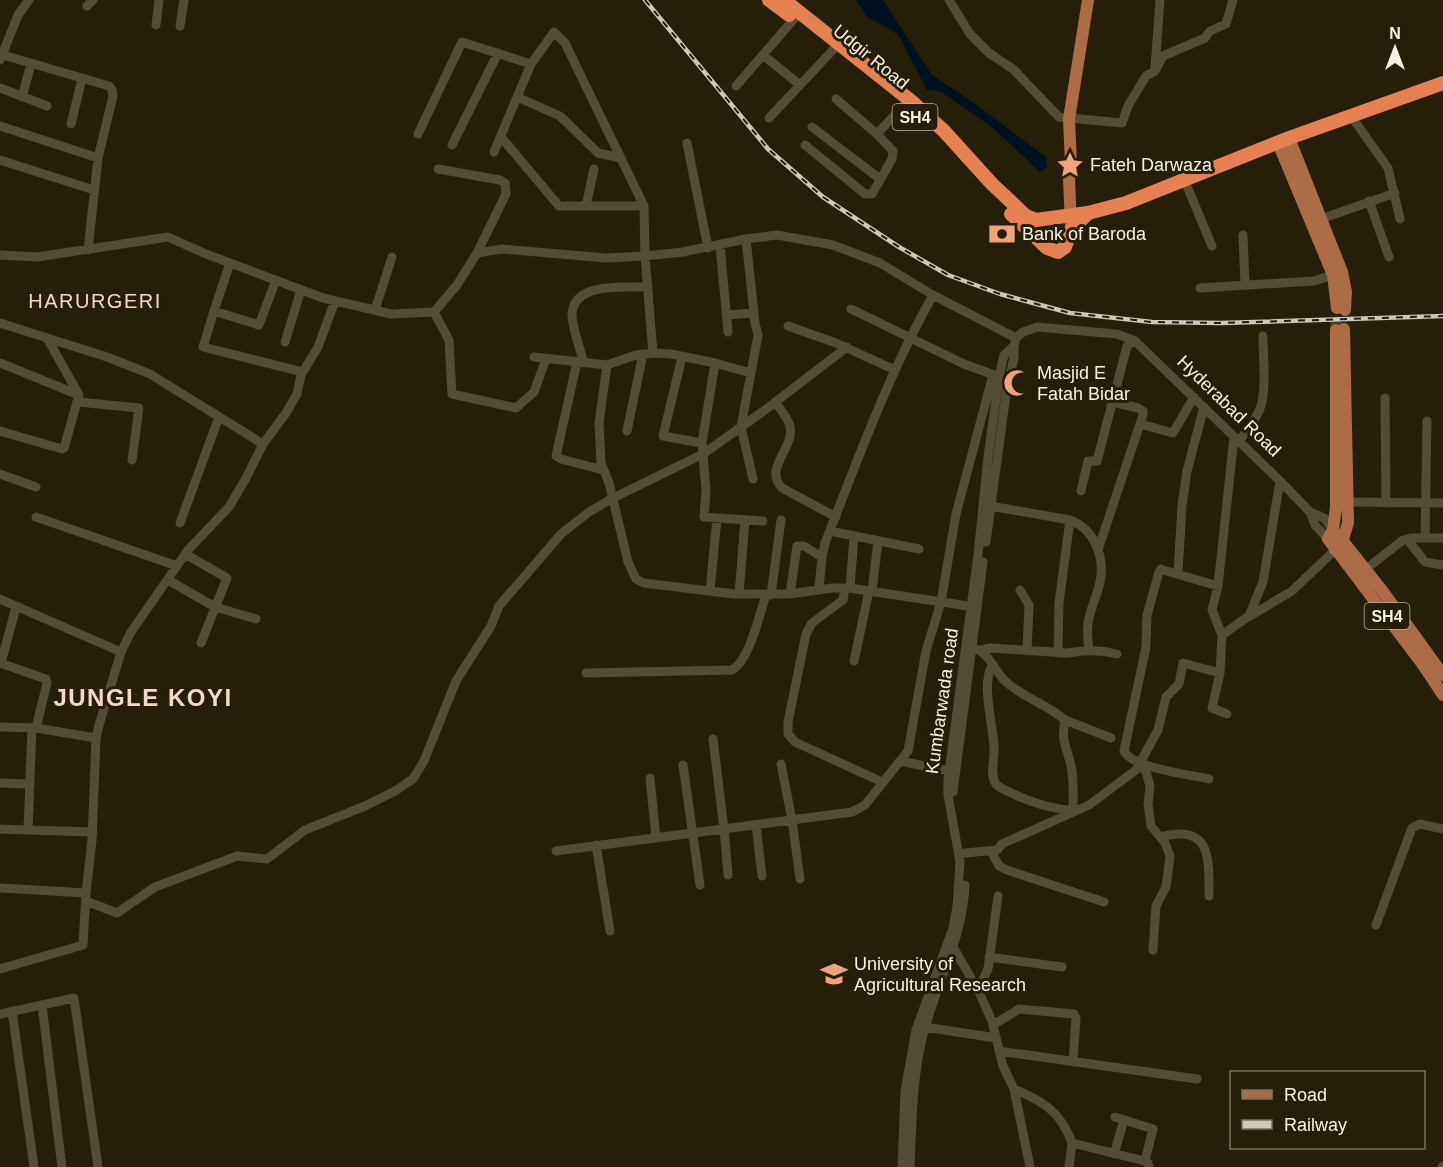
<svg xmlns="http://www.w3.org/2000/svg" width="1443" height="1167" font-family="Helvetica,sans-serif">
	<rect width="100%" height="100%" fill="#251f09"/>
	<path fill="#001120" d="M856 0H883L932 75 974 103 1046 157 1047 167 1040 172 992 127 940 91 927 90 898 34 867 17Z"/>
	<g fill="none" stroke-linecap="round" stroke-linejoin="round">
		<path stroke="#443f2a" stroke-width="12" stroke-dasharray="12 6" stroke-linecap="butt" d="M1336 330 1337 308"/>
		<path stroke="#534d36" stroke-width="9" d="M949 0 970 34 989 53 1013 69 1059 117 1122 123 1128 106 1146 76 1155 71 1163 56 1205 38 1210 31 1226 24 1233 0
			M87 6 93 0
			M156 25 159 0
			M180 26 184 0
			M0 54 109 86 112 90 113 96 98 158 88 250
			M763 55 800 85
			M0 60 18 15 29 0
			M1155 68 1160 0
			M736 86 794 19
			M0 88 47 106
			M22 97 31 64
			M517 97 560 116 598 153 621 158
			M1351 116 1388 168 1400 219
			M769 118 833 50
			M71 124 82 79
			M0 126 98 158
			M812 127 880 179
			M418 134 462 42 531 64
			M877 134 903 106
			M501 137 559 206H644
			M687 143 708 248
			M452 145 498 53
			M805 145 865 194H872L892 159 893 151 877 134 836 99
			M494 152 531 64 554 32 565 43 644 206 645 256 653 353 636 355 607 365 599 423 601 463 609 483 628 562 636 579 644 583 734 594H790L832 588H850L869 591
			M0 160 94 190
			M438 169 500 180 505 183 506 194 477 253
			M1184 179 1212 246
			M1369 201 1389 257
			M586 206 594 169
			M1321 219 1395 193
			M1243 235 1245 285
			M746 239 755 323 758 335 741 427 753 479
			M720 245 728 332
			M0 255 37 257 168 237 206 254 323 298 391 314 434 312 457 285 477 253 502 249 606 258 645 256 683 252 746 239 777 235 833 245 880 263 933 295 1016 338
			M276 280 259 325 214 311 203 347 303 372
			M1200 288 1314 281 1333 275
			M851 309 964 364 997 376
			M375 310 392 257
			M214 311 230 263
			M434 312 449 340 452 394 516 408 534 392 546 359
			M727 315 754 313
			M0 323 107 357 150 374 263 444
			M788 326 836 343 895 370
			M285 342 301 290
			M653 353 671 354 715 363 702 443
			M534 357 607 365
			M682 357 663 436 702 443 706 491 704 517 763 521
			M577 362 556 456 561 459 603 470
			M0 363 79 395
			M584 363C580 348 573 331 572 316 572 281 624 288 648 287
			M715 363 751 373
			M1385 398 1386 503
			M78 402 139 408 132 460
			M775 402C780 409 788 418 790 426 795 448 763 468 782 488L836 517
			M1140 424 1173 433 1194 397
			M0 431 62 449 64 448 79 395 47 338
			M627 431 643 354
			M1239 441C1247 431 1255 421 1260 409 1267 389 1263 358 1263 336
			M0 474 36 487
			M1081 491 1088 461H1097L1127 346 1135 341
			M1348 502 1443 503
			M990 506 1070 520C1095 529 1105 558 1100 582 1097 596 1090 609 1088 623 1087 632 1088 642 1089 651
			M1310 512 1324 518 1333 530
			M36 517 177 566
			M180 523 219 417
			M830 531 919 549
			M1425 538 1427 421
			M1407 539 1425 562 1443 565
			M986 542 1007 387 1014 358V346
			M1098 550 1143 415V411L1138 408 1113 402
			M185 554 227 578 201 643
			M1366 569 1403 540 1411 538H1443
			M1178 574 1182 505 1187 471 1204 407
			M168 580 215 607 256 619
			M1218 586 1212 610 1222 635
			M819 588 822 557 825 543C858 459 889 373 933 295
			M845 588 843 600 812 623 806 634 788 722V734L795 742 882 782
			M850 588 854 536
			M1020 590 1029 605 1027 651
			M710 591 717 518
			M872 591 878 541
			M739 594 745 520
			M790 594 797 546H804L822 557
			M771 595 781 520
			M0 599 121 652
			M1250 616 1292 591 1335 550
			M973 648C989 652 994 670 1005 681 1023 698 1047 704 1065 720 1060 744 1069 749 1072 772 1074 785 1073 798 1073 811
			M981 650 990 648 1068 653C1084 650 1101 650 1117 654
			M1058 653 1059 603 1070 520
			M854 661 869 591 975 607
			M0 663 46 679 47 683 36 728
			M1 663 16 607
			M992 666C981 684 993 725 994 747 995 758 989 775 996 784 998 787 1003 789 1007 791 1032 803 1046 807 1073 811
			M586 673 732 670C750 660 759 615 766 595
			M1220 673 1212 708 1227 714
			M1065 720 1111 738
			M0 727 36 728 96 738
			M32 728 28 830 93 832
			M713 739 724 829 728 875
			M900 761 949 771
			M781 764 792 820 800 879
			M1140 764 1146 772 1150 786 1148 804 1151 826 1165 843 1170 856 1166 887 1156 906 1153 950
			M683 765 700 885
			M650 778 656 838
			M1209 779C1191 775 1132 768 1124 751L1146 647 1147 615 1159 572 1161 569 1163 570 1218 586 1234 437
			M0 783 29 784
			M953 792 983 562
			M756 825 762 876
			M0 829 28 830
			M1160 837C1211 823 1209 857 1209 896
			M596 845 610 931
			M556 851 852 812 865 805 908 751 926 651 941 602 956 514 993 375
			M991 851 999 866 1007 870 1104 902
			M965 853 997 850 1002 844 1089 805 1136 770 1158 730 1166 697 1179 684 1183 663 1220 673 1222 635 1249 616 1263 582 1280 481
			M0 888 86 893
			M86 901 117 913 155 887 237 856 267 859 305 830 365 806 395 791 413 779 424 761 456 681 491 626 499 606 561 534 589 512 611 499 703 454 765 410 847 347
			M1376 925 1412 828 1420 824 1443 829
			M953 947 978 990 992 1021 1003 1066 1014 1089 1030 1167
			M989 957 1062 967
			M0 969 83 945 86 893 92 840 96 738 99 725 121 652 131 632 188 550 229 507 245 480 263 444 286 413 297 394 301 375 318 347 335 301
			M978 990 988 969 998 896
			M42 1005 62 1167
			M12 1011 34 1167
			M0 1014 74 998 98 1167
			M993 1025 1019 1009 1074 1014 1076 1018 1073 1062
			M925 1027 996 1038
			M999 1051 1197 1079
			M1014 1089C1043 1101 1061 1112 1072 1143L1145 1161 1148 1163 1149 1167
			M1115 1117 1153 1129 1145 1161
			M1114 1154 1124 1120
			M902 1167 905 1091 916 1030 953 928 957 906 960 862 948 795V779L978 555 988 457 999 377 1004 355 1014 346 1016 338 1023 332 1037 327 1117 334 1135 341 1280 481 1310 512 1315 525 1328 539
			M910 1167C912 1123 912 1078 923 1035 936 984 963 938 965 885
			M1069 1167 1072 1143
			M1442 1167 1443 1166"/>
		<path stroke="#ab6c46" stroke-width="12" d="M1289 138 1342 272 1346 292 1345 310
			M1278 143 1333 275 1337 308
			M1071 225 1069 178 1071 164 1069 119 1088 0
			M1336 330V507L1333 530 1328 539 1423 665 1443 695
			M1338 535 1384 593 1443 675
			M1335 550 1343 539 1348 523 1344 329"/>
		<path stroke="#e58151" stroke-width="14" d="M769 0 789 15
			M784 0 911 101 944 131 992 184 1026 216 1036 220 1088 213 1126 203 1289 138 1443 83
			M1011 214 1047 248 1058 252 1065 247 1071 230 1088 213"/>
		<defs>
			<path id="rail" d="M645 0 768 149 823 197 899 247 948 275 1000 294 1070 313 1152 322 1221 323 1443 316"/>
		</defs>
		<use href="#rail" stroke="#ccc8b9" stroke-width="4.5"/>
		<use href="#rail" stroke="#251f09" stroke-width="2" stroke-dasharray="7" stroke-linecap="butt"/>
	</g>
	<defs>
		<symbol id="sight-bare" viewBox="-9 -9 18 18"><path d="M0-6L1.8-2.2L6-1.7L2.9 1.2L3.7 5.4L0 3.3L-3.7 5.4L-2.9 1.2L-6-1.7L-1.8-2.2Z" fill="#f0a278" stroke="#251f09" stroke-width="2.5" paint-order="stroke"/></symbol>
		<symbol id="bank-bare" viewBox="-9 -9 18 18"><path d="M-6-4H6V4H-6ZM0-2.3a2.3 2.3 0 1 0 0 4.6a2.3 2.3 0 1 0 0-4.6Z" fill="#f0a278" stroke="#251f09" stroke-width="2.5" paint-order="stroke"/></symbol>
		<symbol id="mosque-bare" viewBox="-9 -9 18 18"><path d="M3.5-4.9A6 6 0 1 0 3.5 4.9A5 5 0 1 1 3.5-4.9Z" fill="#f0a278" stroke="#251f09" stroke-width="2.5" paint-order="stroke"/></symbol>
		<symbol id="university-bare" viewBox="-9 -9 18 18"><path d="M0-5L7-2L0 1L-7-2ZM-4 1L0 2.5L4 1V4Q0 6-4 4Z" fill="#f0a278" stroke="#251f09" stroke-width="2.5" paint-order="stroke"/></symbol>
	</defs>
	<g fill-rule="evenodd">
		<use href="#sight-bare" x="1051" y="146" width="38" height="38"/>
		<use href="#bank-bare" x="983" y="215" width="38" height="38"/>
		<use href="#mosque-bare" x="998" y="364" width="38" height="38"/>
		<use href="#university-bare" x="815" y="955" width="38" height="38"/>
	</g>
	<g text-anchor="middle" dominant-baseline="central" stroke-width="6" stroke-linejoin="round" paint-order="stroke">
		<g fill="#251f09" stroke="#b7b3a2" stroke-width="1.5">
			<rect x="892.5" y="104" width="45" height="26" rx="4.5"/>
			<rect x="1364.5" y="603" width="45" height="26" rx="4.5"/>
		</g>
		<g font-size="16" font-weight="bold" fill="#f5f2e4">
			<text x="915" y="117">SH4</text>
			<text x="1387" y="616">SH4</text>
		</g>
		<g font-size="18" fill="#f5f2e4" stroke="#251f09">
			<text transform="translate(871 57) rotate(39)">Udgir Road</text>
			<text transform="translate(1229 406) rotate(44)">Hyderabad Road</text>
			<text transform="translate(942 701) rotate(-82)">Kumbarwada road</text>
		</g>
		<g font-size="18" fill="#f5f2e4" stroke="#251f09" text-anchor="start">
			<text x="1090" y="165">Fateh Darwaza</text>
			<text x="1022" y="234">Bank of Baroda</text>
			<text x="1037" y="373">Masjid E<tspan x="1037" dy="21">Fatah Bidar</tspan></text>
			<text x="854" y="964">University of<tspan x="854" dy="21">Agricultural Research</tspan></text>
		</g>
		<g font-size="20" letter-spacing="1.5" fill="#f5d7c7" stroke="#251f09">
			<text x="95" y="301">HARURGERI</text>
		</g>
		<g font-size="24" font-weight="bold" letter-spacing="1.5" fill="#f5d7c7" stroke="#251f09">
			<text x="143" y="697">JUNGLE KOYI</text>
		</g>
	</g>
	<rect x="1230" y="1071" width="195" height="78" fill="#251f09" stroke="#787361" stroke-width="1.5"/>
	<rect x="1242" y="1090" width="30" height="9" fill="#ab6c46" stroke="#787361" stroke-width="1.5"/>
	<text x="1284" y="1101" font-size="18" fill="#f5f2e4">Road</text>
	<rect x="1242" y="1120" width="30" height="9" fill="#ccc8b9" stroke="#787361" stroke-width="1.5"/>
	<text x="1284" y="1131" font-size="18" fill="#f5f2e4">Railway</text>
	<g transform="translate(1395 48)" stroke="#251f09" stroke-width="4.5" paint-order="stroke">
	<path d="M0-4.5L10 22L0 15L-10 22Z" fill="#f5f2e4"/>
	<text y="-9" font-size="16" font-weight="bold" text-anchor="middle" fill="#f5f2e4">N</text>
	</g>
</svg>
